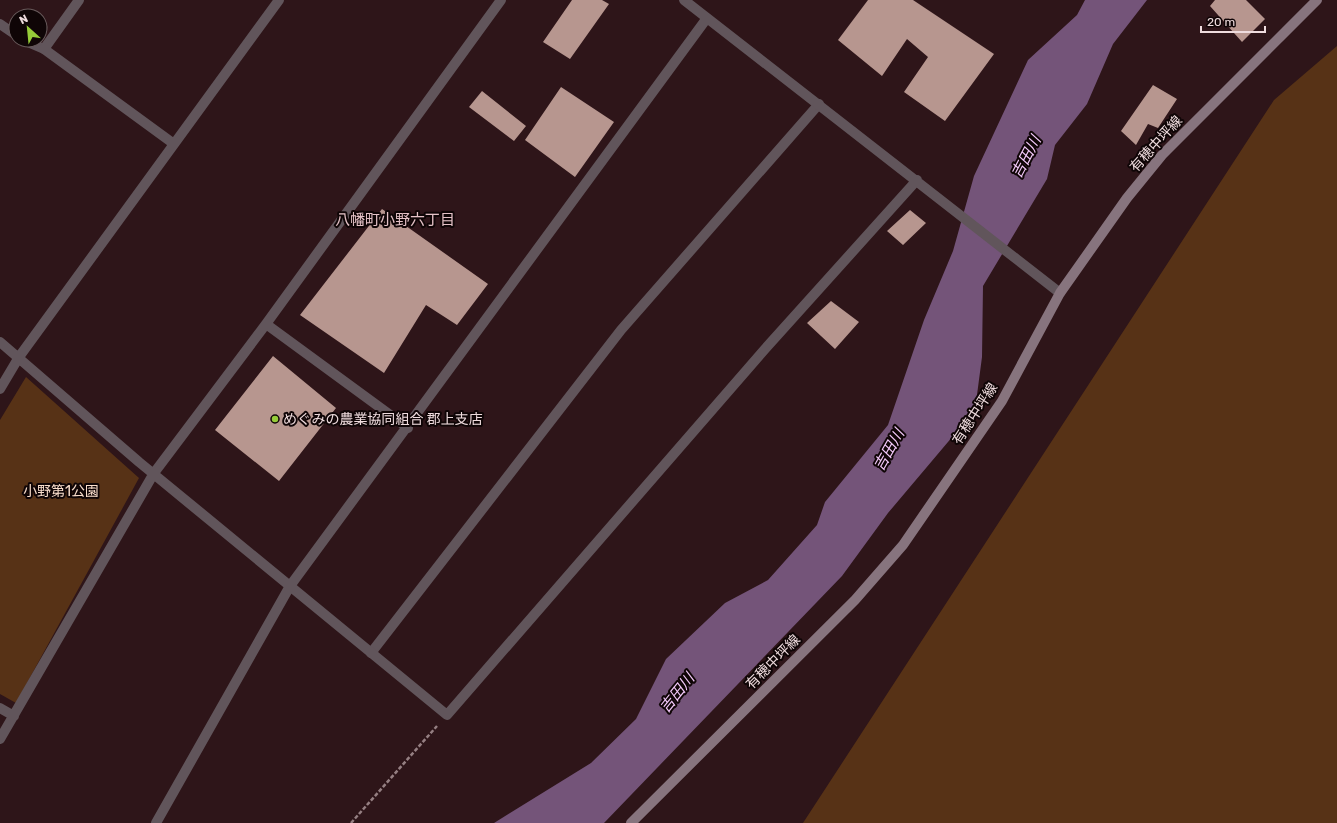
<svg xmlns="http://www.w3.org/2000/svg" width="1337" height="823" font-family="Rubik,'Noto Sans JP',sans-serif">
	<rect width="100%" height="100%" fill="#2e1519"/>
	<path fill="#573216" d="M1337 46V823H803L1274 100Z
		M26 377 139 478 16 703 0 694V420Z"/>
	<path fill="#745479" d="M1085 0H1147L1113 44 1087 104 1055 145 1047 179 983 286 982 357 975 410 888 513 842 576 604 823H494L591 763 636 719 666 659 725 603 768 580 817 525 825 502 888 425 924 320 953 251 974 176 1028 60 1077 15Z"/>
	<path fill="#b7968f" d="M572 0H602L609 4 570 59 543 42Z
		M868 0H913L994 54 945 121 904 92 928 57 907 39 882 76 838 40Z
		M1215 0H1246L1265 19 1242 42 1210 6Z
		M1153 85 1177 99 1158 128 1148 124 1136 145 1121 131Z
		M561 87 614 122 575 177 525 140Z
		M482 91 526 126 514 141 469 107Z
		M382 209 488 284 457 325 426 305 384 373 300 315Z
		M910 210 926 223 903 245 887 231Z
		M831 301 859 322 835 349 807 323Z
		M273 356 336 408 279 481 215 430Z"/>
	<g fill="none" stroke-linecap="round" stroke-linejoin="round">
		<path stroke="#957f82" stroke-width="2.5" stroke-dasharray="4 2" stroke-linecap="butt" d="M351 823 437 726"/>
		<path stroke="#61555b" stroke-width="10" d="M0 24 16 35
			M23 40 44 49
			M371 653 621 330 819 104"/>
		<path stroke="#61555b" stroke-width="10" d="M79 0 44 49 174 144
			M684 0 1060 293
			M266 324 408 428
			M0 342 139 462 447 715 765 349 917 180
			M0 389 19 357 279 0
			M0 708 14 716
			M0 739 154 473 266 324 501 0
			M156 823 290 586 707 18"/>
		<path stroke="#87747e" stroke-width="10" d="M631 823 855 600 903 545 1002 401 1060 293 1127 198 1162 155 1317 0"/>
	</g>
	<circle fill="#96cc39" stroke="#0f0506" stroke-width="1.5" cx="275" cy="419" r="4"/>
	<g text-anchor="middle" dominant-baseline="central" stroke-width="4" stroke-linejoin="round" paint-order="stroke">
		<g font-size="14" fill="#efdcde" stroke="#0f0506">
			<text transform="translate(1156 144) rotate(-48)">有穂中坪線</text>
			<text transform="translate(975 414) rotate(-57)">有穂中坪線</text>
			<text transform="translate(773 662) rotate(-45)">有穂中坪線</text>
		</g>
		<g font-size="14" fill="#efdcde" stroke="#0f0506" text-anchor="start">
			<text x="283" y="419">めぐみの農業協同組合 郡上支店</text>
		</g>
		<g font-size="14" fill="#fadecc" stroke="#0f0506">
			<text x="61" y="491">小野第1公園</text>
		</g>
		<g font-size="15" font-style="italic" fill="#f6ccfd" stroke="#0f0506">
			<text transform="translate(1026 157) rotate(-62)">吉田川</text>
			<text transform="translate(889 450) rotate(-60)">吉田川</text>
			<text transform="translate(677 693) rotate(-51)">吉田川</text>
		</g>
		<g font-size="15" fill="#e4c1c6" stroke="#0f0506">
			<text x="395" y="220">八幡町小野六丁目</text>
		</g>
	</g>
	<g transform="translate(28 28) rotate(333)"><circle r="19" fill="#0f0506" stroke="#695b5c"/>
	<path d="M0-3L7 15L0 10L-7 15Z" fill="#96cc39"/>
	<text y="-6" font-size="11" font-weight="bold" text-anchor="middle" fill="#efdcde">N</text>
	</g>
	<path d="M1201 26v6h64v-6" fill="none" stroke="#efdcde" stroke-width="2"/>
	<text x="1207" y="26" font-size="12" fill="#efdcde" stroke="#0f0506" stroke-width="3" paint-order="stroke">20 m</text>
</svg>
